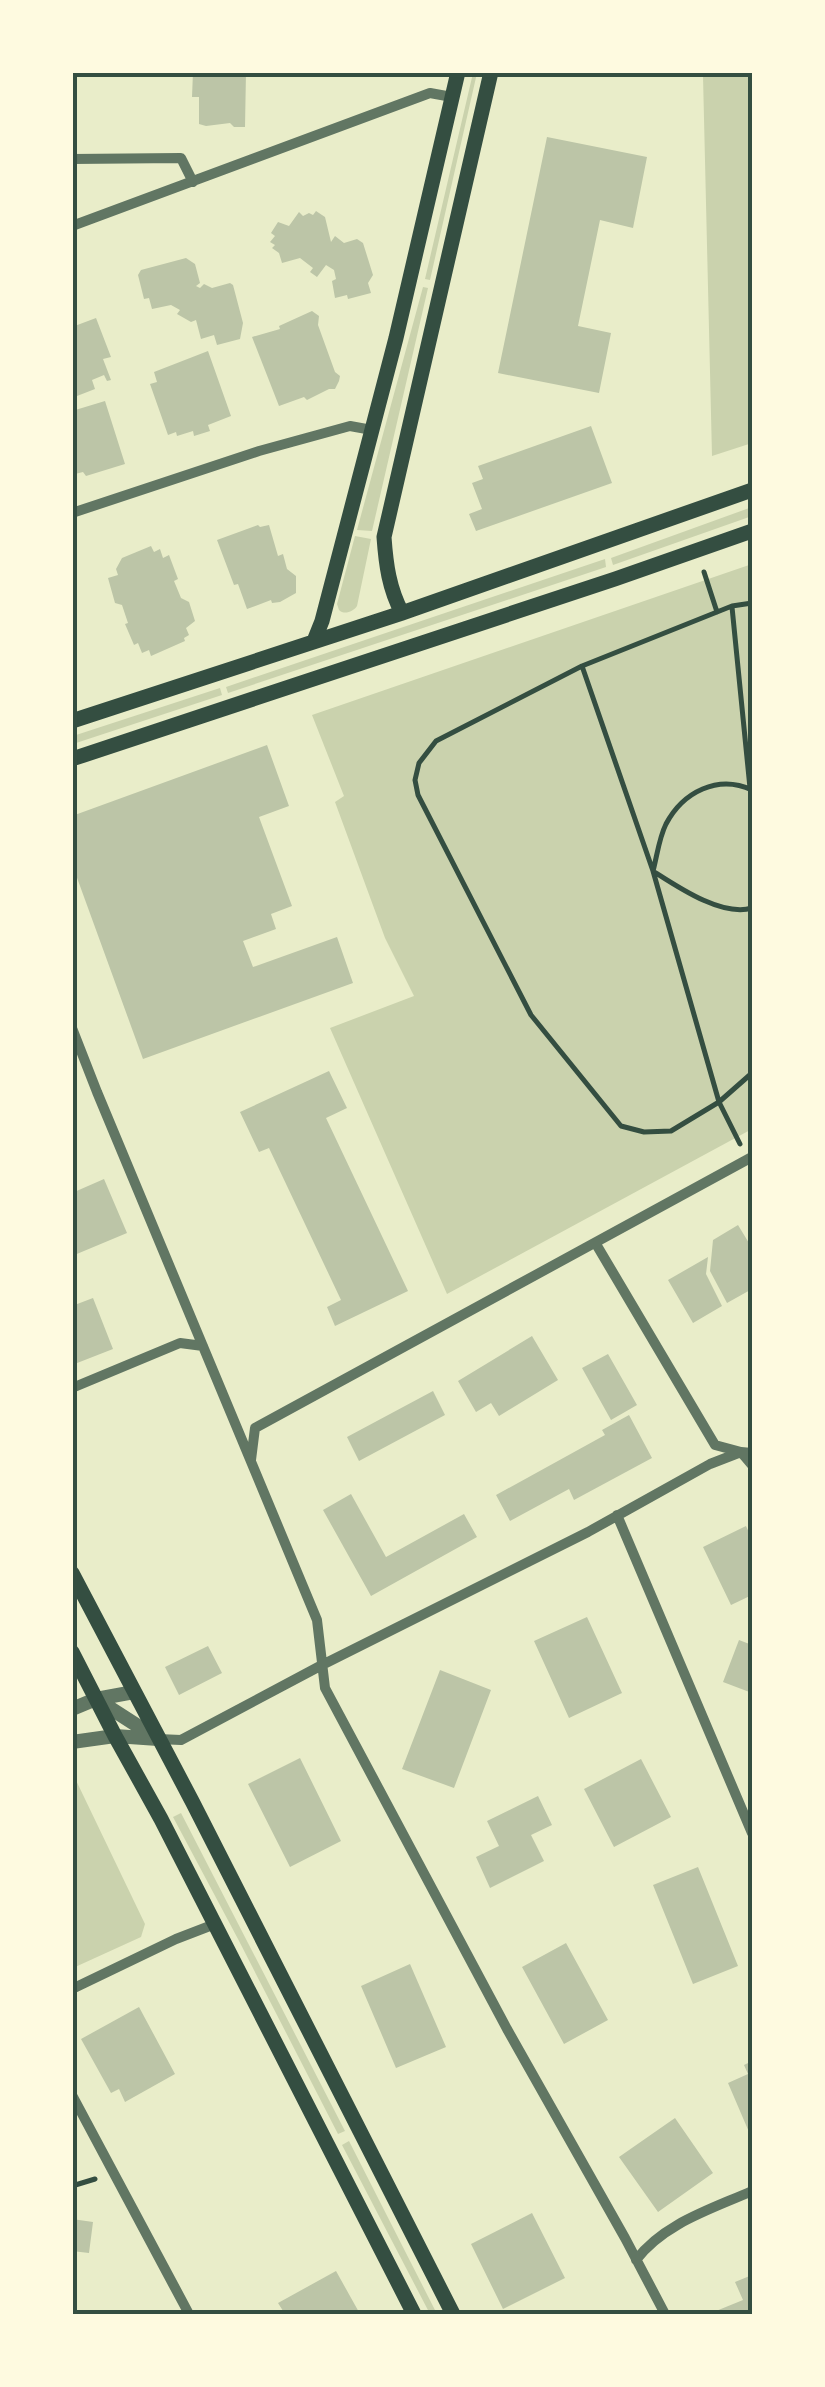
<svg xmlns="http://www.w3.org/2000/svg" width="825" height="2387" font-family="Signika,sans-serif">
	<rect width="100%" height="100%" fill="#e9edc9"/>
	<path fill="#cad2ad" d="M473 73H477L430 280 425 279Z
		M703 76 752 77V443L712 456Z
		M423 287 428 288 372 531 357 530Z
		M752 507V516L613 565 611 558Z
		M355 536 371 539 357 606C353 612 344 615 339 610L337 604Z
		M605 559 606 567 228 693 226 687Z
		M752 564V1129L447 1294 330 1028 414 996 385 938 335 802 344 796 312 715Z
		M220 688 222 695 73 744V736Z
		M72 1772 145 1924 141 1937 73 1968Z
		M181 1813 345 2131 338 2134 238 1939 173 1817Z
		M349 2141 437 2314H430L342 2145Z"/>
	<path fill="#bcc5a7" d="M193 72H246L245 127H234L230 123 206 126 199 124V97H192Z
		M547 137 647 157 633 228 600 220 578 326 611 333 599 393 498 373Z
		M316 211 325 217 331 242 335 236 344 243 357 239 363 243 373 275 368 283 371 293 348 299 347 295 335 298 332 281 336 279 334 270 326 265 317 277 310 272 313 268 300 258 282 263 279 253 272 248 275 245 270 242 275 236 271 233 278 222 289 226 299 212 303 216 309 213 313 215Z
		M186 258 195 264 200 283 196 286 200 288 204 284 212 288 230 283 233 285 243 323 240 339 217 345 214 335 201 339 196 320 191 322 177 314 180 310 171 305 152 309 149 298 144 299 138 275 141 270Z
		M312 311 319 316 318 325 335 372 340 376 339 381 335 389H329L307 400 304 397 279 406 252 337 280 329 279 326Z
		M96 318 111 357 103 359 111 380 107 381 104 375 92 380 95 389 77 396 72 388V327Z
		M208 351 231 416 208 425 210 431 194 436 193 431 177 436 176 432 168 435 150 384 157 382 154 372Z
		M105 401 125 464 86 476 83 472 75 474 72 465V461L75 460 72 452V411Z
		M591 426 612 483 476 531 469 514 482 509 472 483 483 479 478 466Z
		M258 525 260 527 269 525 278 556 283 554 287 569 296 576V593L280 602 272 603 271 600 247 609 238 584 234 585 217 540Z
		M151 546 154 552 160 549 163 558 169 555 178 579 174 581 181 598 189 602 195 621 186 628 189 635 184 638 185 641 151 656 149 650 142 653 138 643 134 645 125 624 128 623 122 605 115 603 108 578 118 575 116 569 122 558Z
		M267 745 289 806 259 817 292 906 271 914 276 929 243 941 253 967 337 937 353 983 143 1059 72 864V816Z
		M329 1071 347 1108 326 1118 408 1291 335 1326 327 1307 341 1300 269 1148 259 1152 240 1112Z
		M104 1179 127 1233 72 1256V1193Z
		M738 1225 752 1248V1289L727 1303 710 1271 713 1240Z
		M708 1257 706 1274 722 1306 693 1323 668 1280Z
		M93 1298 113 1349 72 1365V1306Z
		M532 1336 558 1380 499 1416 491 1403 476 1412 458 1381Z
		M608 1354 637 1405 611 1420 582 1368Z
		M433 1391 445 1415 359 1461 347 1437Z
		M629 1415 652 1458 574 1500 569 1489 510 1521 496 1495 605 1435 602 1430Z
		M351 1494 386 1557 464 1514 477 1537 371 1596 323 1510Z
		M746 1526 752 1539V1595L731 1605 703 1547Z
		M587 1617 622 1693 569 1718 534 1641Z
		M739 1640 752 1645V1693L723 1682Z
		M208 1646 222 1673 179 1695 165 1667Z
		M440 1670 491 1690 454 1788 402 1769Z
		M300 1758 341 1841 290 1867 248 1784Z
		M641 1759 671 1817 614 1847 584 1789Z
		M538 1796 552 1825 531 1835 544 1861 490 1888 476 1857 499 1846 487 1821Z
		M698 1867 738 1966 693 1984 653 1885Z
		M566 1943 608 2020 564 2044 522 1967Z
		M410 1964 446 2047 396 2068 361 1986Z
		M139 2007 175 2074 125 2102 119 2089 111 2093 81 2039Z
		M752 2061V2139L728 2083 748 2074 744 2065Z
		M675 2118 713 2173 658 2212 619 2157Z
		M532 2213 565 2278 503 2309 471 2244Z
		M72 2219 93 2222 89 2253 72 2251Z
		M336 2271 360 2314H285L278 2303Z
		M752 2275V2314H718L716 2311 743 2300 735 2282Z"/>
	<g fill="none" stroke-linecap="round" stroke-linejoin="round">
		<path stroke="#344e41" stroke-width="5" d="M704 572 717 612
			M752 603 732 606 582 666 436 741 419 763 415 780 418 795 531 1015 621 1126 644 1132 671 1131 719 1102 752 1073
			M732 607 750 788
			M582 666 653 871 719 1102 740 1144
			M752 790C718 774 683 792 666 824 659 838 657 856 653 871 678 887 722 917 752 908
			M72 2186 95 2179"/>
		<path stroke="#617663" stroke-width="10" d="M72 159 181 158 193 182
			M72 226 430 93 452 97
			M72 513 259 451 350 426 372 430
			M72 1028 97 1092 317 1620 325 1688 507 2029 625 2238 665 2314
			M596 1244 715 1445 741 1452 752 1465
			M72 1388 180 1343 203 1346
			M251 1460 255 1428 752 1157
			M617 1515 752 1833
			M158 1739 181 1740 322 1665 588 1532 710 1464 741 1452 752 1453
			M72 1989 176 1939 215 1924
			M72 2095 189 2314
			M636 2260C664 2223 712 2209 752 2191"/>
		<path stroke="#617663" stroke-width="14" d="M96 1699 155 1737
			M72 1709 96 1699 134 1692
			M72 1742 115 1736 158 1739"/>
		<path stroke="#344e41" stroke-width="15" d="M402 613C389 588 386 565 384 537L491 72
			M314 641 322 621 396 338 458 72
			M72 721 402 613 752 490
			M72 759 615 579 752 531
			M72 1573 193 1803 453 2314
			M72 1652 115 1736 161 1819 414 2314"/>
	</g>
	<rect width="825" height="2387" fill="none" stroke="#fefae0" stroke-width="150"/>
	<rect x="75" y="75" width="675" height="2237" fill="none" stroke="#344e41" stroke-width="4"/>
</svg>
